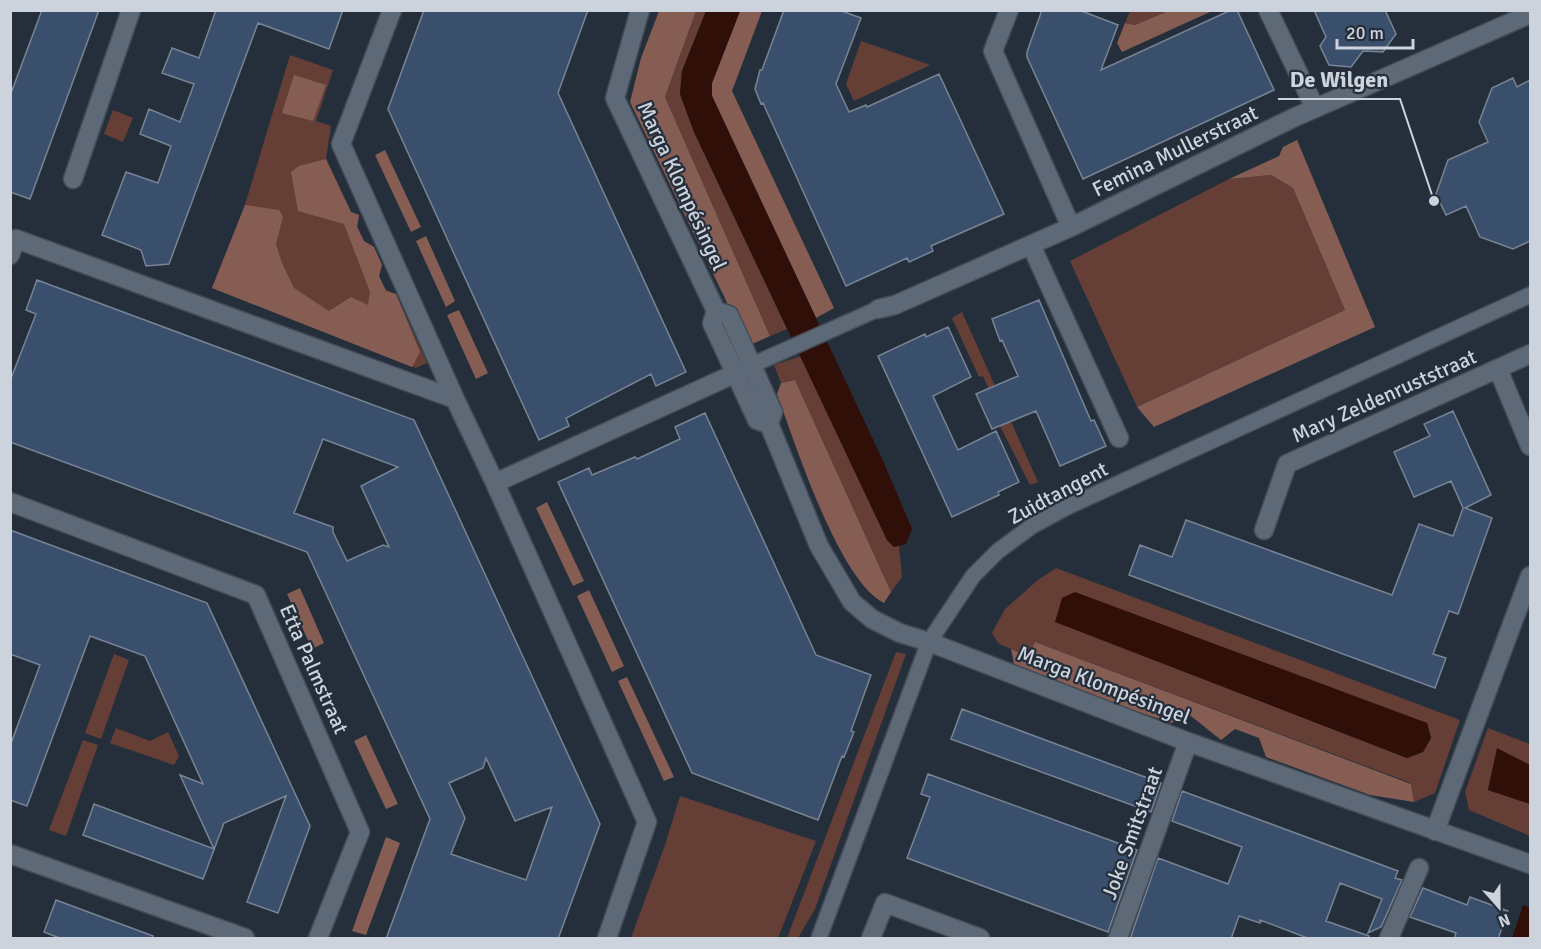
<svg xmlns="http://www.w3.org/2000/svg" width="1541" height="949" font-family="Signika,sans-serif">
	<rect width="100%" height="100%" fill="#252f3c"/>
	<path fill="#653f36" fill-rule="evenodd" d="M696 11H706L682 71 680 94 694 132 787 329 770 336 665 97Z
		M1130 11H1168L1135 25 1125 23Z
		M861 41 930 65 854 101 846 84Z
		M290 55 333 70 316 121 331 126 326 159 351 212 359 215 357 226 364 241 374 247 382 265 379 276 386 290 396 294 427 363 416 368 212 288 245 205Z
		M113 110 133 118 123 142 104 134Z
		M1271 175 1293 188 1345 310 1137 407 1070 261 1229 179Z
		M962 312 1038 482 1030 485 1000 426 1004 423 983 376 979 377 952 318Z
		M801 356 887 540 894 547 899 546 902 577 891 592 795 380 781 383 774 365Z
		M1056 568 1460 720 1435 793 1414 802 1411 783 1035 642 1028 656 999 644 992 633 1005 609 1038 580ZM1055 621 1427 723 1431 738 1423 752 1407 758Z
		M896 652 906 654 815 909 798 938H787Z
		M114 654 129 660 101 739 85 733Z
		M116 728 150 741 168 732 179 756 174 765 110 743Z
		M1488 728 1530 744V765L1497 749 1488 790 1530 804V836L1469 810 1465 792Z
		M83 740 98 745 66 836 49 830Z
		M680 796 816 841 778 938H631L665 845Z"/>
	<path fill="#855d53" d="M659 11H696L665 97 770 336 748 346 630 102 641 58Z
		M740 11H762L732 91 834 308 816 318 712 96V83Z
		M1168 11H1212L1122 52 1117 43 1125 23 1135 25Z
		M294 75 326 85 313 121 282 113Z
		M1297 140 1375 327 1154 427 1137 407 1345 310 1293 188 1271 175 1229 179 1279 156 1283 147Z
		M385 150 421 227 411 232 375 155Z
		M326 159 351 212 359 215 357 227 364 241 374 247 382 265 379 276 386 291 396 294 420 352 412 367 212 288 245 205 279 210 283 217 276 244 282 263 294 288 329 311 351 297 368 305 370 292 344 224 298 211 291 172 299 166Z
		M426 236 455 301 446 307 416 241Z
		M459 310 488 373 476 379 447 315Z
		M795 380 891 592 884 603C839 581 795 443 777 394L781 383Z
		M547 502 584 581 573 586 536 508Z
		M300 588 324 643 312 649 287 594Z
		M589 590 624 666 612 672 577 596Z
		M1035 642 1411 784 1414 802 1370 795 1266 757 1259 738 1235 729 1221 740 1191 716 1171 723 1015 669 1011 649 1028 656Z
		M627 677 674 777 664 781 618 681Z
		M366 735 398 804 386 809 354 741Z
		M386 837 400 843 366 935 352 931Z"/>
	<path fill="#2f0f08" d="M706 11H740L712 83V96L884 463 912 529 906 544 894 547 887 540 694 132 680 94 682 71Z
		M1075 592 1427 723 1431 738 1423 752 1407 758 1055 622 1062 598Z
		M1497 748 1530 765V804L1488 790Z
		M1523 905 1530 908V938H1512Z"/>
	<path fill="#3a4f6c" stroke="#788494" stroke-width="1.5" fill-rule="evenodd" d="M42 10H99L30 199 10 192V96Z
		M216 10H343L329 49 258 23 169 264 146 266 141 250 102 235 126 172 158 183 171 146 140 134 149 109 180 122 194 84 162 73 172 48 199 58Z
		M424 10H588L558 93 686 372 656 386 651 374 566 418 569 426 539 440 388 109Z
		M784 10H839L861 18 836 84 849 112 866 105 867 107 939 74 1004 214 931 246 933 251 909 262 907 258 846 286 763 103 761 104 755 89 760 70H762Z
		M1042 10H1079L1118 25 1101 70 1231 10H1237L1274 90 1083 179 1027 57V52Z
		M1314 10H1385L1396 34 1383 52 1363 51 1351 67 1329 65 1320 46 1326 37Z
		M1513 78 1517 87 1530 80V241L1513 249 1480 237 1466 206 1446 215 1436 194 1448 160 1488 142 1479 122 1492 88Z
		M37 280 414 420 600 824 558 939H386L430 819 307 552 10 442V381L36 314 26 310ZM323 439 398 467 361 486 389 547 383 545 347 561 333 532V527L294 513ZM486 758 515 821 552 807 526 880 451 854 465 818 449 783 483 768Z
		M1039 300 1091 421 1094 420 1106 446 1060 466 1036 411 992 429 976 394 1018 376 1002 340 1000 341 992 319Z
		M948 327 971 377 933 396 958 450 996 431 1019 482 998 492 999 495 952 517 878 356 925 334 926 337Z
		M1453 411 1491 495 1465 508 1492 518 1458 614 1449 611 1433 654 1446 658 1435 688 1129 575 1140 545 1172 557 1186 520 1392 595 1419 524 1453 536 1463 508 1451 481 1414 497 1394 452 1430 436 1424 424Z
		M705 413 816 655 871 675 851 731 854 732 844 757 842 756 818 820 692 773 558 482 589 468 592 475 635 457 637 459 680 439 675 427Z
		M10 530 207 603 310 826 278 913 247 902 286 796 224 823 203 879 83 835 94 804 214 849 180 775 203 784 145 656 90 636 27 806 10 800V746L40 665 10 654Z
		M962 709 1161 783 1151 812 951 739Z
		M928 774 1137 850 1108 932 907 858 930 797 921 794Z
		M1182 791 1398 871 1395 878 1402 880 1381 927 1368 933 1382 899 1340 883 1326 921 1369 936 1368 939H1310L1260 920V923L1239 916 1231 939H1130L1158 858 1228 884 1242 847 1172 821Z
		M1423 888 1467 905 1470 897 1508 911 1498 939H1454L1456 933 1410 917Z
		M56 900 153 936 152 939H62L44 932Z"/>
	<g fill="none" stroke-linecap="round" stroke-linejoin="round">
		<defs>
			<path id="lane" d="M752 365 878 309
				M819 938 929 642 973 576 998 551 1032 526 1067 507 1530 295"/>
			<path id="street" d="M392 10 341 144 455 399
				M640 10 615 98 716 311 712 323 757 420 769 424
				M1009 10 993 51 1071 227
				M1268 10 1315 108
				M73 179 131 10
				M1031 245 1119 438
				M10 255 16 239 455 399 495 483 647 822 607 938
				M878 309 895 305 1071 227 1293 118 1530 14
				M716 311 729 315 773 412 769 424 819 546 852 602 872 619 900 633 929 642 1188 742 1530 864
				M1498 369 1530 446
				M495 483 745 369
				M10 502 256 595 360 832 318 938
				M1264 530 1287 464 1530 354
				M1435 831 1530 576
				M10 854 245 938
				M871 938 885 903 980 938
				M1118 938 1188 742
				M1389 938 1419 868"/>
		</defs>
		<use href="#lane" stroke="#434b57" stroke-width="18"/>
		<use href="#street" stroke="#434b57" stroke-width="21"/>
		<use href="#lane" stroke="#5e6978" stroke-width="15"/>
		<use href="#street" stroke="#5e6978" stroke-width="18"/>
	</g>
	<g text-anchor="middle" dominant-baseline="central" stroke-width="4.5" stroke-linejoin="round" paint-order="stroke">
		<g font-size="21" fill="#ccd3dc" stroke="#252f3c">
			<text transform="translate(1175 151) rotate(-26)">Femina Mullerstraat</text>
			<text transform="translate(682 186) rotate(65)">Marga Klompésingel</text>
			<text transform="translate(1384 396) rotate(-24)">Mary Zeldenruststraat</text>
			<text transform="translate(1058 493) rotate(-28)">Zuidtangent</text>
			<text transform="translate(314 669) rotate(66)">Etta Palmstraat</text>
			<text transform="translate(1104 685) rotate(21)">Marga Klompésingel</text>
			<text transform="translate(1132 833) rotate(-70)">Joke Smitstraat</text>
		</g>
	</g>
	<path fill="none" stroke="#ccd3dc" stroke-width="2" d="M1434 201L1400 99H1278"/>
	<circle fill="#ccd3dc" stroke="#252f3c" stroke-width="2" cx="1434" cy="201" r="6"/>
	<g font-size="22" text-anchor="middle" font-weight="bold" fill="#ccd3dc" stroke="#252f3c" stroke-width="4.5" stroke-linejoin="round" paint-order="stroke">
		<text x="1339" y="87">De Wilgen</text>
	</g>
	<rect width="1541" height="949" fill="none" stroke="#ccd3dc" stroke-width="24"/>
	<g transform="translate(1499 907) rotate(159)" stroke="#252f3c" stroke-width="4.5" paint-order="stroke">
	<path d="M0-4.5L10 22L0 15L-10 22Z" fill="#ccd3dc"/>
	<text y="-9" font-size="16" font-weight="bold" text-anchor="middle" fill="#ccd3dc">N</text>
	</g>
	<path d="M1337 39v9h76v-9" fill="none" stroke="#ccd3dc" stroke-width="3"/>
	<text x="1346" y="39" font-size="18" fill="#ccd3dc" stroke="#252f3c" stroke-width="4.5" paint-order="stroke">20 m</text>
</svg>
